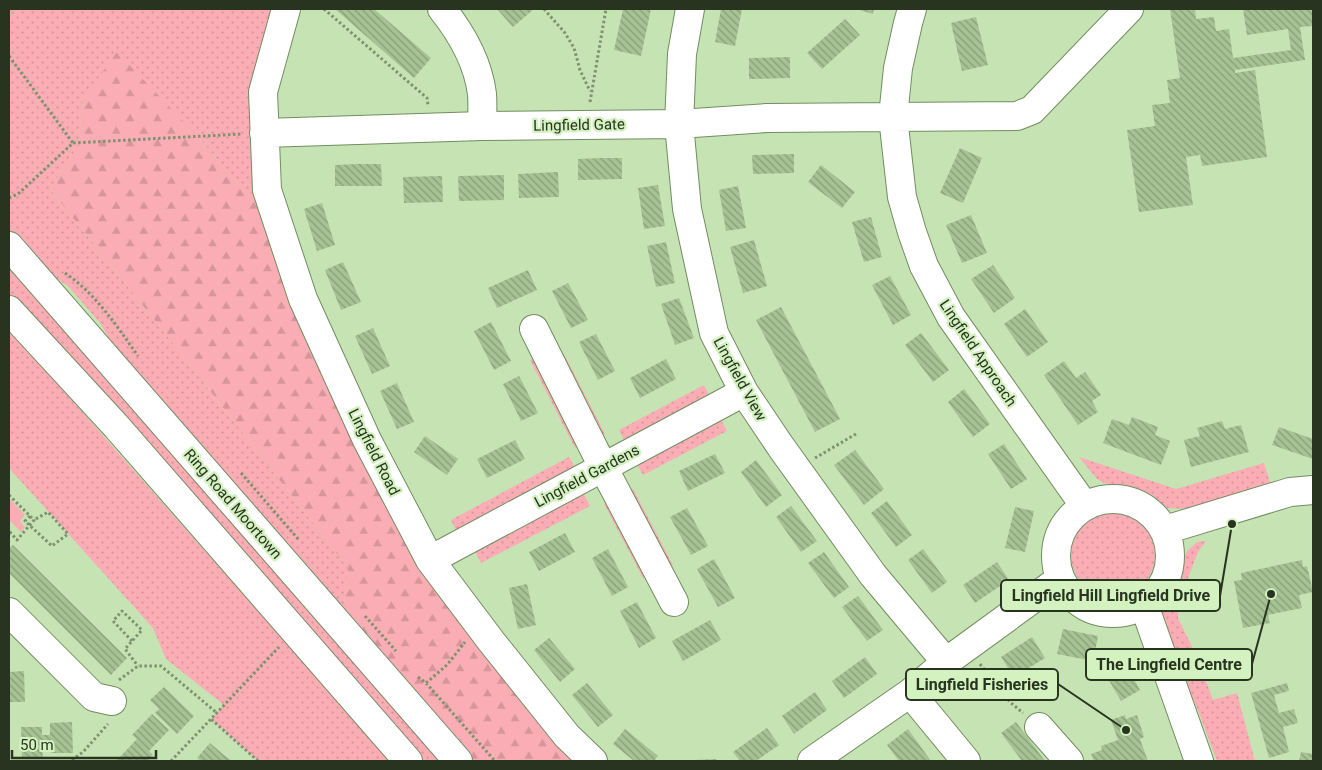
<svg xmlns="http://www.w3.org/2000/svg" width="1322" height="770" font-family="Roboto,sans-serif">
	<defs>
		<pattern id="grass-dots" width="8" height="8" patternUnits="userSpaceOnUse" patternTransform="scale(1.25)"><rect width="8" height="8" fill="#faadb4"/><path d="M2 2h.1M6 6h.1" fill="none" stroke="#d6959a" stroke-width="1.8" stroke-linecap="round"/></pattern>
		<pattern id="forest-firs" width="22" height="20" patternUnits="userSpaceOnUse" patternTransform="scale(1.25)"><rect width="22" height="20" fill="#faadb4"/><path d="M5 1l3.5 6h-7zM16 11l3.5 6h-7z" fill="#d6959a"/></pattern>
		<pattern id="building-back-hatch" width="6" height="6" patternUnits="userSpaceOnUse" patternTransform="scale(1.25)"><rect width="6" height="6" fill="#a6c393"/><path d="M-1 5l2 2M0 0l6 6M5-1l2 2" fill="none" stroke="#879f78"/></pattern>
	</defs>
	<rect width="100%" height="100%" fill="#c6e4b3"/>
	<path fill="url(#grass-dots)" d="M9 9H277L263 213 198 137 83 99 78 146 50 189 172 342 348 568 343 614 118 355 101 324 69 287 36 264 9 233Z
		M9 266 443 761H423C287 604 151 447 9 296Z
		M9 329 390 761H258L211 719 224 705 166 659 153 628 9 468Z
		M564 354 605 434 597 438 556 358Z
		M539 356 583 443 575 448 530 360Z
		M704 385 712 401 627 446 619 430Z
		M718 414 727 431 643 475 634 459Z
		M569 457 578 473 459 537 451 520Z
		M1079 457 1176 489 1264 463 1271 486 1184 509 1167 508 1152 495 1142 491 1104 483 1097 479Z
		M581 488 590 506 481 563 471 544Z
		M633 489 673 565 666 569 625 493Z
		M612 499 651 574 643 578 604 504Z
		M1071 555a42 42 0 1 1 84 0a42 42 0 1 1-84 0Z
		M1206 541 1198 552 1178 604V618L1198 659 1213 700 1237 693 1255 761H1217L1199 713 1159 621 1168 594 1182 566 1186 552 1197 542Z"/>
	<path fill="url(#forest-firs)" d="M117 52 198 137 263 213 359 442 579 761H473L343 614 348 568 172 342 50 189 78 146 83 99Z"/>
	<path fill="#faadb4" d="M9 498 25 515 20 521 25 527 21 532 9 520Z"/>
	<path fill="url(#building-back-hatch)" d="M335 9H374L431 58 414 78Z
		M497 9H534L513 27Z
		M623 9H651L641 56 614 50Z
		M721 9H742L735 46 715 42Z
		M856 9H874L873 14Z
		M1170 9H1195L1196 19 1214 17 1216 31 1229 29 1233 58 1291 50 1288 29 1247 35 1243 9H1313V26L1300 27 1305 60 1235 70V73L1255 70 1267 157 1202 166 1200 155 1186 157 1193 205 1139 212 1127 130 1155 126 1152 105 1170 103 1167 80 1180 78Z
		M976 17 988 65 962 71 951 23Z
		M845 19 860 35 822 69 807 53Z
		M790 57V78L749 79V58Z
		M960 148 982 158 963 203 940 193Z
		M794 154V173L753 174 752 155Z
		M600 158H622V179L578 180V159Z
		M358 164H381L382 186H335V165Z
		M821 165 855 192 842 208 808 182Z
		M558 172 559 197 519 198 518 174Z
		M504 175V200L459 201 458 176Z
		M442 176 443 202 404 203 403 177Z
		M658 185 665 226 644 229 638 188Z
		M738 186 746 228 726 231 719 190Z
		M322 203 335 245 317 251 304 209Z
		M971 215 987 253 962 263 946 225Z
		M871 217 882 257 864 262 852 222Z
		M754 240 767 286 743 293 730 247Z
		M666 242 675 283 656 287 647 246Z
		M343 262 361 302 341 310 325 270Z
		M993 265 1015 298 994 313 971 279Z
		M528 270 537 290 497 308 488 288Z
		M890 276 911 315 893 325 872 285Z
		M568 283 588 320 571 328 552 291Z
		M679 298 694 338 675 345 661 304Z
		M781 307 840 419 815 432 756 320Z
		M1025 309 1048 342 1027 357 1004 324Z
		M491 322 511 361 494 370 474 331Z
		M373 328 390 366 372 374 355 336Z
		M921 333 949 370 933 382 905 345Z
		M596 334 615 371 598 380 579 342Z
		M666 359 676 379 640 398 630 378Z
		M1064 361 1076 378 1085 372 1101 395 1092 401 1098 412 1078 425 1044 375Z
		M519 376 538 413 521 421 503 384Z
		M397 383 414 422 397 429 380 391Z
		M964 389 990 424 973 437 948 402Z
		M1132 417 1158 427 1155 435 1170 441 1161 465 1103 443 1112 419 1129 425Z
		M1222 421 1225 429 1241 425 1249 452 1191 467 1184 440 1200 436 1197 428Z
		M1279 427 1313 439V459L1272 445Z
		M425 436 458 459 447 475 414 452Z
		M515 440 525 459 487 478 477 459Z
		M1004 444 1027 479 1011 489 988 454Z
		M855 450 884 489 864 505 834 465Z
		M715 454 725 473 688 491 679 471Z
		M756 460 782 495 766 507 741 472Z
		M887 501 912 535 896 547 871 513Z
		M791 506 817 541 801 552 776 517Z
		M1015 507 1034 511 1025 552 1005 548Z
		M687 508 708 546 691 555 670 517Z
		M565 533 575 552 539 571 529 552Z
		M13 545 127 658 111 675 9 573V548Z
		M608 549 628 587 612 596 592 558Z
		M923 549 947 582 932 593 908 560Z
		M824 552 849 587 834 598 808 563Z
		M714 559 735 598 718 607 697 569Z
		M1302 560 1303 567 1307 566 1313 592 1299 595 1302 608 1268 615 1270 623 1243 628 1234 581 1242 580 1241 573Z
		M997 562 1009 580 975 603 963 585Z
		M527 584 536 625 518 629 509 588Z
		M858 596 883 630 867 641 842 607Z
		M637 602 656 638 639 648 620 611Z
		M710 620 721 640 683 661 672 641Z
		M1063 629 1098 636 1093 661 1057 654Z
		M1032 637 1045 658 1014 677 1001 657Z
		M549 638 575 669 560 682 534 650Z
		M865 657 877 674 844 698 832 681Z
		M1122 658 1140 690 1121 701 1103 670Z
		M24 671 25 702H9V672Z
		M587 683 613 715 598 727 572 695Z
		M1287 683 1289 691 1274 695 1279 713 1294 709 1298 723 1283 727 1289 752 1269 758 1251 693Z
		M164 687 194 716 177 734 155 713 159 709 150 700Z
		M815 692 827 710 794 734 782 716Z
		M152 714 169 730 149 751 153 755 148 761H116L137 739 132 735Z
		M1125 715 1126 719 1137 715 1144 737 1140 739 1148 761H1094L1091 754 1102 750 1101 746 1118 740 1111 720Z
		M72 722 73 753H51V744L42 745 43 759H22L21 727H42V735H50V723Z
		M1016 722 1045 761H1022L1001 733Z
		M767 728 779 745 756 761H740L733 752Z
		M625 729 658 756 654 761H634L613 744Z
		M908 729 931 761H899L887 745Z
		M210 743 224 755 232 761H201L197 758Z
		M1301 752 1313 754V761H1299Z
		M716 759 717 761H693V760Z"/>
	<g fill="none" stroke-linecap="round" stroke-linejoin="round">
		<defs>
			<path id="minor" d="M286 9 263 92 267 190 303 299 367 440 430 560 491 641 567 736 593 761
				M442 9C462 34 478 62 482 94 483 105 482 116 482 126
				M690 9 682 54 679 124 687 209 714 333 744 392 781 447 873 575 946 662
				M912 9 908 23 898 68 893 117 902 197 912 232 924 266 951 317 1084 505
				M264 133 482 126 679 124 767 118 1017 116 1032 110 1129 9
				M534 329 603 467 674 602
				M1056 556a57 57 0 1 1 114 0a57 57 0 1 1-114 0Z
				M1165 530 1290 492 1313 490
				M430 560 744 392
				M1144 605 1199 761
				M9 612 94 697 112 701
				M910 693 966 761
				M1039 727 1069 761
				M812 761 910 693 946 662 1060 579"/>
			<path id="highway" d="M9 246 458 761
				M9 310 116 426 408 761"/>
		</defs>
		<use href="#minor" stroke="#728d60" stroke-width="30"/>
		<use href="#highway" stroke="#728d60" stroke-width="30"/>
		<path stroke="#7d926f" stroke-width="3" stroke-dasharray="2.5 2.5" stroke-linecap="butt" d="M324 9 427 98 428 105
			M544 9 565 33 574 48 580 70 590 91
			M9 56 73 143
			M590 102 606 9
			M9 198 18 194 73 143 242 134
			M65 273C96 294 116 325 138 356
			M815 458 856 434
			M241 473 299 540
			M9 495 34 520 17 540 9 531
			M30 516 25 521 52 546 68 534 48 512 34 520
			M365 616 396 651
			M132 641 113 621 122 611 142 630 125 649 138 666
			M980 664 1010 702 1023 713
			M418 677 426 683 495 761
			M119 680 138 666H161L217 713
			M426 683 447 665 465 642
			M72 760 83 752 108 724
			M171 761 211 719
			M258 761 211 719 279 647"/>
		<use href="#minor" stroke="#fff" stroke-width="28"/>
		<use href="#highway" stroke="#fff" stroke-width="28"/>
	</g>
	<g text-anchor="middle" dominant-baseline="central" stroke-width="4.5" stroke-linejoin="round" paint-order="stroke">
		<g font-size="15" fill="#283320" stroke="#d3f2c0">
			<text transform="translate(579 125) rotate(-1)">Lingfield Gate</text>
			<text transform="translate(978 353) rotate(56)">Lingfield Approach</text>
			<text transform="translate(740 379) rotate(61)">Lingfield View</text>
			<text transform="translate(374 452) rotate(63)">Lingfield Road</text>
			<text transform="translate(587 476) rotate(-28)">Lingfield Gardens</text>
			<text transform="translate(233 504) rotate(49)">Ring Road Moortown</text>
		</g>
	</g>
	<path fill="none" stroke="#283320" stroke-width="2" d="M1232 524L1220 596M1271 594L1252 664M1126 730L1058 684"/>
	<g fill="#283320" stroke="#d3f2c0" stroke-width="2">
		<circle cx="1232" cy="524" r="5"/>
		<circle cx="1271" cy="594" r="5"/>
		<circle cx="1126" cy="730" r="5"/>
	</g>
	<g fill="#d3f2c0" stroke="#283320" stroke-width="2">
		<rect x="1001" y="580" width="219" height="31" rx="5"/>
		<rect x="1086" y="649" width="166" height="31" rx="5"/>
		<rect x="906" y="669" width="152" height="31" rx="5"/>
	</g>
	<g font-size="16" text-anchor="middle" font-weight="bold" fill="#283320">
		<text x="1111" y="601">Lingfield Hill Lingfield Drive</text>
		<text x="1169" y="670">The Lingfield Centre</text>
		<text x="982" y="690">Lingfield Fisheries</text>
	</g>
	<rect width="1322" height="770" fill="none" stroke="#283320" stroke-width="20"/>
	<path d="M12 750v8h144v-8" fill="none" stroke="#283320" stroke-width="2.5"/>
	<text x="20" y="750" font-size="15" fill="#283320" stroke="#d3f2c0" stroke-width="4" paint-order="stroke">50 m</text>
</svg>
